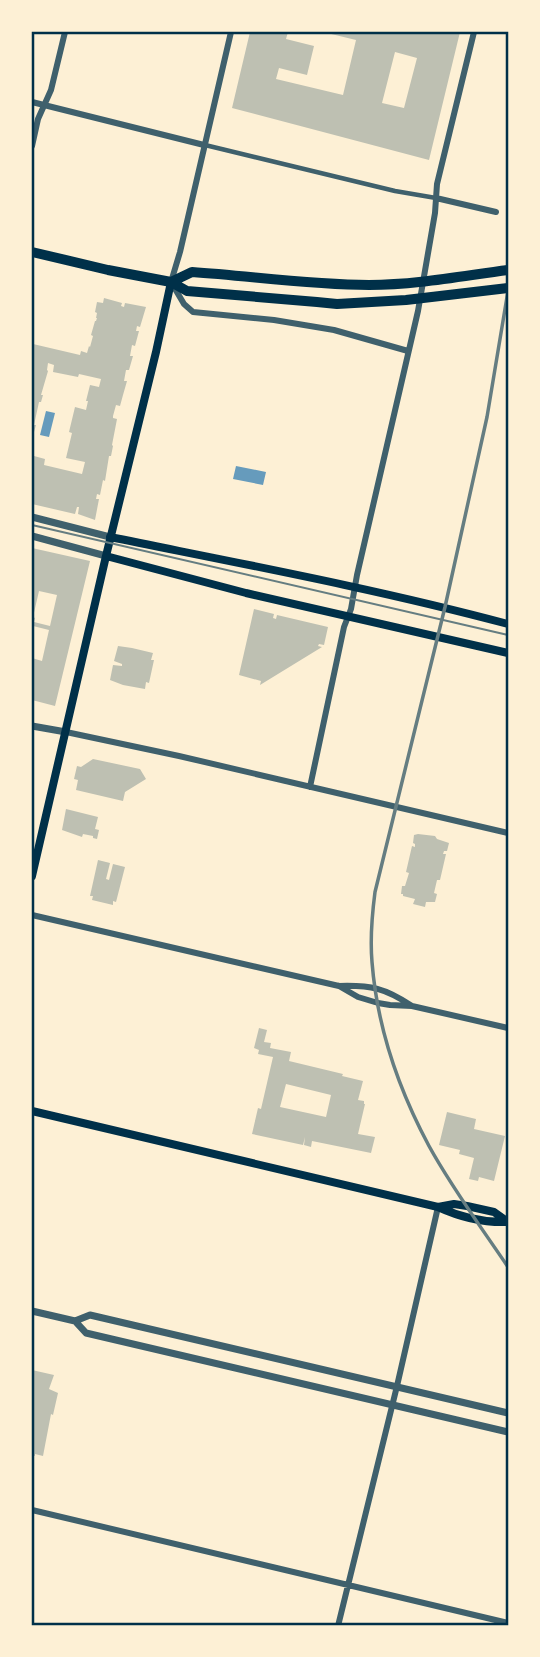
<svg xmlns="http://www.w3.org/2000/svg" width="540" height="1657" font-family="'Alegreya Sans',sans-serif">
	<rect width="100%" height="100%" fill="#fdf0d5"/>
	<path fill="#669bbc" d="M46 411 55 413 49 437 40 435Z
		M236 466 266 472 263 485 233 479Z"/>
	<path fill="#bec0b2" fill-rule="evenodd" d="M250 32H288L286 39 314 46 307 75 279 68 276 79 343 95 356 40 323 32H460L429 160 232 108ZM395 52 417 58 404 108 382 103Z
		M104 298 122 303 121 306 124 307 125 303 146 307 140 327 137 326 136 331H139L135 346 132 345 130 356H133L129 370H126L124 381H127L123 395 120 406 116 405 113 416V418L117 419 112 445 113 446 111 456H109L105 481 103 480 100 495 97 494 96 499H99L95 520 78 514 79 507H77L75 514 32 504V465L34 456 45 459 44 465 82 474 85 462 66 458 72 433 69 432 75 407 86 410 88 401H86L90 385 99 387 101 379 79 374 78 377 53 372 54 365 48 363 47 370 48 371 41 395H43L41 402H39L34 425H36L34 432 32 431V348L33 344 80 355 81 351 87 353 89 346 90 347 93 336 91 335 95 321H96L97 318H96L97 313 95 312 97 302 103 303Z
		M32 548 90 561 55 706 32 700V658L42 661 49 630 33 626 32 628ZM39 591 57 595 50 626 34 622 35 618 33 617Z
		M254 609 274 614 273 618 276 619 277 615 328 627 324 645 319 644 318 646 322 647 260 685 261 681 239 675Z
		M118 646 132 648 153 653 151 660H154L149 683 146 682 145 689 123 685 110 680 113 665 122 666V664L114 661Z
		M93 759 140 769 146 779 125 792 123 801 76 790 78 780 74 779 77 766 81 767Z
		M66 809 98 817 95 829 99 830 97 839 93 838V836L83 834 82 837 62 830Z
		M418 834 435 836 437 839 449 843 447 851H444L443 854H446L440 880H437L434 893 437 894 435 902H426L425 907 413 904 415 899 403 896V894H401L402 886H405L409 873 406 872 412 846 415 847V844L413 843 414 835Z
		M98 860 110 863 106 879 109 880 113 864 125 867 116 902 113 901V905L92 900 93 896H90Z
		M259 1028 267 1030 264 1042 271 1043 270 1048 291 1052 289 1061 343 1074 342 1076 363 1081 358 1100 364 1101V1104H365L358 1134 375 1137 371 1153 312 1141 311 1147 304 1145 305 1137 303 1145 252 1134 258 1108 261 1109 273 1057 258 1054 259 1050 254 1048ZM286 1084 331 1095 326 1117 280 1107Z
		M447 1112 476 1119 474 1129 505 1136 494 1181 479 1177 478 1181 469 1179 474 1158 459 1154 460 1150 439 1145Z
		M32 1370 54 1375 49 1389 58 1393 53 1415 51 1414 43 1456 35 1454V1456L32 1455Z"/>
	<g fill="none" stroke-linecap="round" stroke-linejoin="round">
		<path stroke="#3f606c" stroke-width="4.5" d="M205 145 395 191 436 198"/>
		<path stroke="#3f606c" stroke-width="6" d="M231 32 180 252 171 282 184 304 193 312 274 320 334 330 408 351
			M32 102 204 145
			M32 146 38 119 51 90 65 32
			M436 198 496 212
			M66 732 179 756 508 833
			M310 787 344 627 351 609 357 575 418 311 435 213 437 184 474 32
			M32 915 339 986C371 985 385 988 412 1006
			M339 986 358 997 378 1003 390 1005 412 1006 508 1028
			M32 1510 508 1623
			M338 1626 397 1386 438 1207"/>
		<path stroke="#3f606c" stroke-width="7" d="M32 517 110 537
			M32 536 106 556
			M32 726 66 732
			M32 1311 75 1321 86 1333 508 1432
			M75 1321 90 1315 508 1413"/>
		<path stroke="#003049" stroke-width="8" d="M110 537C243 564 377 589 508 624
			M106 556 246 593 508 653
			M32 876 106 556 156 352 171 282
			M32 1111 438 1207C460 1217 484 1223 508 1222
			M438 1207 454 1204 467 1206 494 1212 508 1222"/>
		<path stroke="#003049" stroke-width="10" d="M32 252 108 270 171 282 187 291 317 302 337 304 406 300 508 288
			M171 282 192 272C251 276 310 285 369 285 416 285 462 276 508 270"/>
		<path stroke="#657d81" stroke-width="2" d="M32 525 508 635"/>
		<path stroke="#657d81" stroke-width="3.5" d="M508 291 487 417 445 607 375 892C372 915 370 939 372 962 377 1026 399 1090 429 1146 452 1188 481 1227 508 1267"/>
	</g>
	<rect width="540" height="1657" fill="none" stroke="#fdf0d5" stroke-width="66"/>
	<rect x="33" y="33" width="474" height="1591" fill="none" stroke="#003049" stroke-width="2.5"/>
</svg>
